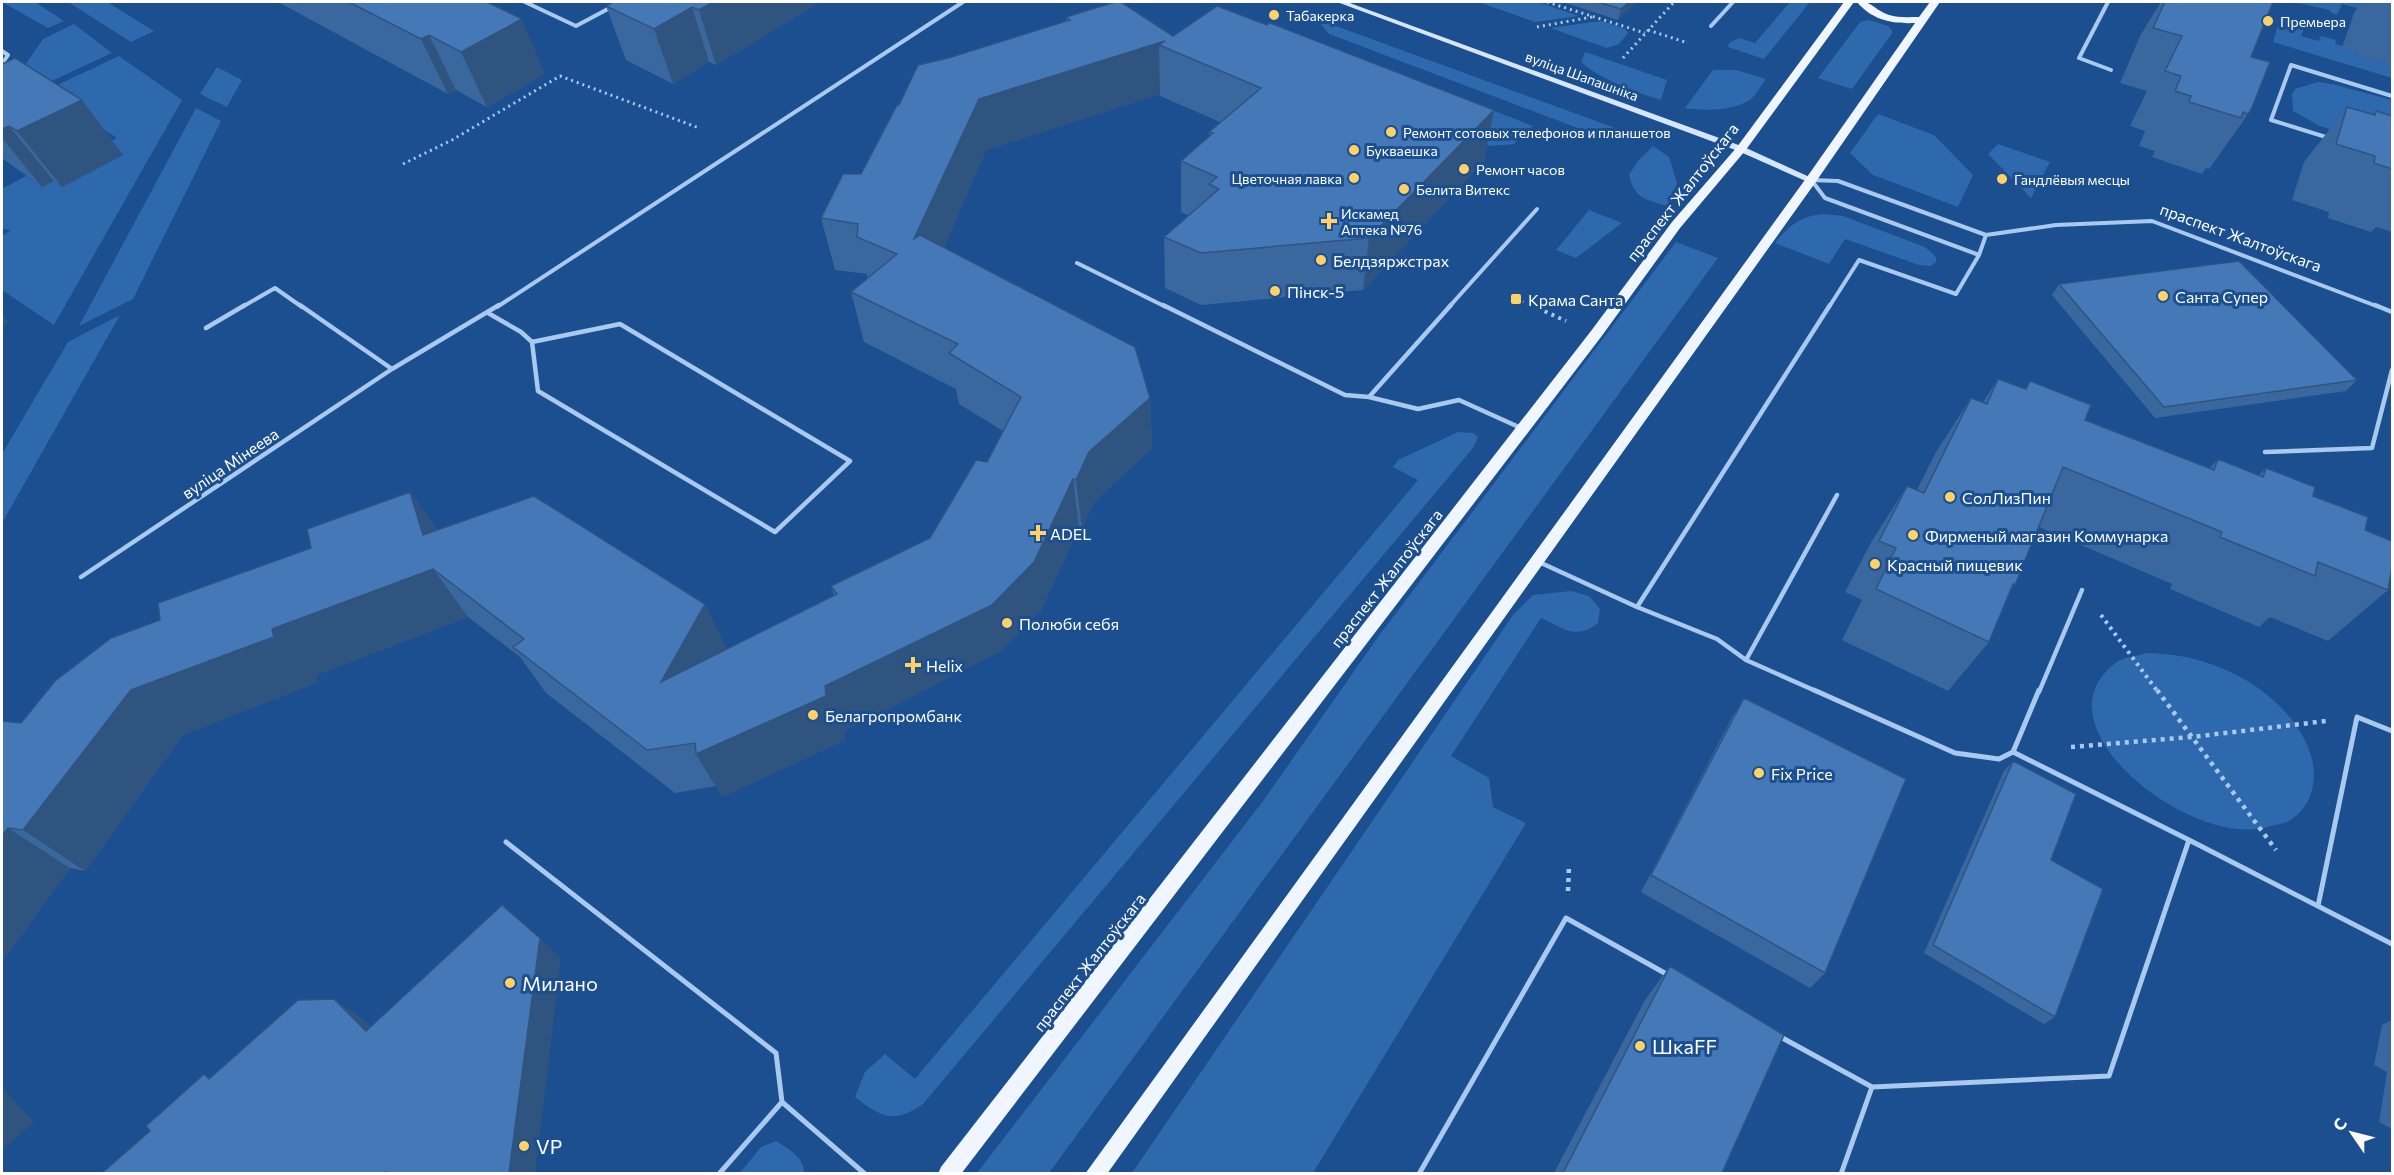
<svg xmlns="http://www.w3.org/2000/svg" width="2394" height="1175" font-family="Commissioner,sans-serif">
	<rect width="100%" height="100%" fill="#1b4f8f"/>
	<path fill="#2e69ad" d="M2 2H35L64 21 48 28Z
		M68 2H107L154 31 131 42Z
		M1478 2H1538L1579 16 1535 22Z
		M1790 2H1810L1764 59 1728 47 1729 43 1739 38 1755 43Z
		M2293 2H2361L2374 5 2372 12 2342 4 2337 15 2330 12V10Z
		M1869 20 1888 26 1893 32 1852 89 1818 78 1860 22Z
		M1601 21 1625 29 1628 33 1619 44 1607 48 1550 28Z
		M1325 22 1629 133 1620 139H1607L1329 34 1321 24Z
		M2279 22 2304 29 2301 36 2319 41 2321 36 2336 40 2335 44 2357 50 2356 55 2392 66V78L2273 42Z
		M74 24 112 53 2 104V99L43 39Z
		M1585 52 1667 80 1661 100C1637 93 1600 79 1581 62Z
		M119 56 182 100 54 325 2 290V236L11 230 2 229V189L26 176 42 187 54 181 62 187 123 155 106 144 117 138 94 123 2 111Z
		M217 67 242 80 227 107 200 94Z
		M1713 70H1736L1766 79C1761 85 1757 94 1751 99 1735 111 1704 111 1685 108Z
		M2318 82 2332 84 2392 100V148L2320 126 2293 111 2292 94 2295 89Z
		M1435 88 1533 126 1514 144 1490 146 1456 134Z
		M196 108 221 121 133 299 79 326Z
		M1878 114 1934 135 1973 175 1958 207 1873 175 1850 153Z
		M1998 144 2050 162 2031 198 1988 154Z
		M1653 146 1669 157 1677 183 1667 206C1645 199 1635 199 1629 175L1637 162Z
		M1589 210 1622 223 1576 258 1556 250Z
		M1823 214 1843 216 1925 247 1936 257V262L1931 266 1919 265 1845 239 1829 264 1775 243C1789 226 1800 216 1823 214Z
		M1676 242 1718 258 1049 1173H977L1263 801 1378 637Z
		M120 315 2 523V454L68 342Z
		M1458 432 1473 433 1478 437 1473 448 923 1104C894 1124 882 1118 855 1097L865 1072 885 1054 915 1079 1418 480 1393 467 1398 460Z
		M1571 591 1589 596 1600 609 1598 623C1575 641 1564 628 1541 618L1451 756 1489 778 1493 807 1526 823 1313 1173H1132L1513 615 1533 595Z
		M2147 653C2182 654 2211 661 2242 678 2280 698 2326 747 2311 793 2308 804 2299 815 2289 821 2283 824 2274 825 2267 827 2191 849 2030 724 2117 662 2124 657 2138 656 2147 653Z
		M776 1141C789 1149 804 1157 804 1173H740L761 1147Z"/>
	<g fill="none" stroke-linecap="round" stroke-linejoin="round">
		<path stroke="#a9c9ee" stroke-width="3" stroke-dasharray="2 4" stroke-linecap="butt" d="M1547 2 1645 33
			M1537 27 1592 17
			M1648 30 1688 43
			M1623 58 1674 2
			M403 164 452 140 560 76 699 128
			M1516 299 1534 307"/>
		<path stroke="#a9c9ee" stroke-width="4" stroke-dasharray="3 4.5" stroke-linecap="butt" d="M1531 305 1566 321
			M2101 615 2158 692"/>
		<path stroke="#a9c9ee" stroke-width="4.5" stroke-dasharray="4 5" stroke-linecap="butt" d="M2157 690 2276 850
			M2071 747 2192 737 2326 721
			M1568 891 1569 865"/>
		<path stroke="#a9c9ee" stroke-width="4" d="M525 2 576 26 621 2
			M2108 2 2079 58 2111 70
			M1711 26 1733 2
			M2 51 8 55 2 64
			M2329 138 2271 120 2291 65 2392 96
			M1811 180 1838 181 1986 235
			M1812 181 1825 198 1979 255
			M1077 263 1166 307
			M242 307 275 288 302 307
			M497 307 963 2
			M1449 307 1537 209
			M1829 307 1859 260 1956 294 1979 255 1986 235 2056 225 2152 221 2379 307"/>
		<path stroke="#a9c9ee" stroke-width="4.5" d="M300 305 392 369
			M1163 305 1345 395 1369 397 1418 409 1459 400 1521 428
			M2375 305 2392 312
			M488 313 521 332 532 342
			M620 324 850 461 775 532 538 391 532 342Z
			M206 328 245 305
			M1369 397 1451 305
			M2265 452 2372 448 2392 370
			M1539 562 1637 607 1717 639 1746 660 1818 692
			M81 577 392 369 499 305
			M1637 607 1830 305
			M1746 660 1837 495
			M2039 692 2082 590"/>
		<path stroke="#a9c9ee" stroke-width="5" d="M1814 690 1955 753 1999 759 2013 752
			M2189 840 2392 944
			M506 842 776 1053 782 1102 865 1174
			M2318 906 2357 717 2392 731
			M1777 1035 1872 1087
			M719 1174 782 1102
			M1419 1174 1566 918 1670 976
			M1841 1174 1872 1087 2109 1076 2189 840 2013 752 2039 690"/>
		<path fill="#d6e6fa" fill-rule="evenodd" d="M1337 2H1347L1744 147 1816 180 1811 183 1808 182 1738 151Z"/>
		<path fill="#f0f6ff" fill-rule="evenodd" d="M1844 2H1854L1745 151 1680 228 1601 337 961 1174H938L941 1167 1591 331 1672 222 1737 147Z
			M1857 2C1872 0 1875 11 1889 15 1898 18 1909 17 1919 17L1930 2H1940L1815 183 1107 1174H1085L1807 177 1915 23C1892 24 1872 20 1857 2Z"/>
	</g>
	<path fill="#3a679d" d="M278 2H487L545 74 487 107 456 90 448 94Z
		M613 2H820L716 65 709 62 673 84 626 60 606 6Z
		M1563 2H1636L1618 20Z
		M2161 2H2273L2251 57V110L2212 165 2209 169 2206 168 2202 174 2152 157 2155 151 2139 146 2145 131 2130 126 2147 91 2120 83 2141 34Z
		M2362 2H2392V66L2356 55 2357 52 2342 48 2354 13Z
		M1066 17 1173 36 1494 110 1484 161 1363 290 1201 305 1165 288 1164 237 1189 216 1181 212V161L1209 137V132L1220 122 1160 96V94L986 150 944 247 1150 398 1152 448 1094 502 1082 529 1079 528 1041 610 1001 651 844 731 845 740 722 797 716 786 675 793 546 693 520 657 468 617 316 675 318 682 183 735 85 871 70 868 2 962V721L21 723 160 620 311 548 410 492 437 530 727 649 834 596 831 586 930 538 987 462 1003 431 959 404 956 389 864 342 851 292 867 278V274L835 270 821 218 861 174 899 105 948 58 1066 21Z
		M2 64 82 100 123 155 62 187 54 181 42 187 2 158Z
		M2347 107 2374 114 2376 111 2392 116V232L2376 227 2371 232 2328 218 2329 212 2292 200 2304 162Z
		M2059 284 2357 380 2346 391 2155 418 2052 295Z
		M1998 379 2025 389 2030 381 2085 420 2210 468 2218 459 2259 475 2266 468 2313 496 2365 530 2388 590 2328 641 2270 617 2259 627 2170 589 2172 584 2039 527 2015 585 2010 591 1989 642 1948 691 1842 640 1862 600 1845 592 1873 539 1907 486 1917 490 1936 452 1971 398 1983 402Z
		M1744 698 1825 973 1810 988 1641 892 1732 717Z
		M2013 761 2051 860 2055 1017 2044 1024 1924 953 2004 771Z
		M1670 966 1722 1173H1554L1645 1000Z
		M2392 1020V1129L2379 1122 2387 1072 2374 1065 2382 1025Z"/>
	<path fill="#305480" d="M713 2H820L716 65 699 10Z
		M1629 2H1636L1618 20 1621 9Z
		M692 7 709 62 673 84 654 29Z
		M522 19 545 74 487 107 461 52Z
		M429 35 456 90 448 94 421 39Z
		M1165 41 1159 45 1160 94 986 150 925 291 914 239 979 99Z
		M82 100 123 155 62 187 17 131Z
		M1494 110 1484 161 1363 290 1369 238Z
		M9 126 54 181 42 187 2 138V129Z
		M2 313 9 322 2 326Z
		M1150 398 1152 448 1094 502 1082 529 1076 480 1089 452Z
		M1073 479 1079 528 1041 610 1001 651 844 731 845 740 722 797 696 754 825 686Z
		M410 492 445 540 423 535Z
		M433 569 468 617 316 675 318 682 183 735 85 871 23 830 131 690 272 629Z
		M705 604 728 651 661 682Z
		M8 828 70 868 2 962V836Z
		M540 938 561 959 535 1173H509Z
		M334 999 362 1018 394 1050 366 1031Z
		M2 1088 34 1122 2 1151Z"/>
	<path fill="#4478b7" stroke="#305480" stroke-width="1.5" d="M349 2H487L522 19 461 52 429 35 421 39Z
		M613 2H713L699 10 692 7 654 29 606 6Z
		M1115 2H1121L1173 36 1217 6 1267 25 1270 23 1494 110 1369 238 1201 253 1164 237 1219 189 1209 184 1217 177 1181 161 1213 133 1209 132 1261 88 1159 45 1165 41 979 99 914 239 920 235 1135 347 1150 398 1089 452 1076 480 1073 479 1034 562 992 605 825 686 826 696 696 754 695 743 647 750 513 647 524 639 433 569 272 629 274 637 131 690 23 830 8 828 2 836V721L21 723 55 681 111 638 160 620 158 603 311 548 307 529 410 492 423 535 534 496 705 604 661 682 837 594 831 586 930 538 976 460 987 462 1021 397 949 353 958 344 851 292 897 254 857 237 858 224 821 218 843 174H861L897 105H899L918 65 948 58 1070 20 1066 17Z
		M1598 2H1629L1621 9Z
		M2165 2H2273L2251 57 2270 62 2251 110 2248 114 2243 112 2241 118 2189 102 2191 96 2175 91 2181 76 2165 71 2182 36 2153 28Z
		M15 58 82 100 17 131 9 126 2 129V64Z
		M2347 107 2375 115 2376 111 2392 116V169L2374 163 2375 156 2336 144Z
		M2239 261 2357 380 2164 407 2059 284Z
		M1998 379 2026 389 2030 381 2091 405 2085 420 2214 470 2218 459 2263 477 2266 468 2315 487 2313 496 2368 517 2365 530 2392 541V567L2388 590 2318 562 2315 576 2220 537 2222 532 2063 467 2015 585 2013 584 1989 642 1876 589 1896 548 1879 541 1907 486 1924 493 1971 398 1987 404Z
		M1744 698 1906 779 1825 973 1651 875Z
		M2013 761 2076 794 2051 860 2103 889 2055 1017 1933 945Z
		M502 905 540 938 509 1173H387L385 1172 383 1173H102L150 1131 146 1126 204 1074 209 1079 298 1000 334 999 366 1031Z
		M1670 966 1784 1035 1722 1173H1563Z"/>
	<g fill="#ffd166" stroke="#1b4f8f" stroke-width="2">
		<circle cx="1274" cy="15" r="6"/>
		<circle cx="2268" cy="21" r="6"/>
		<circle cx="1391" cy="132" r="6"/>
		<circle cx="1354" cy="150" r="6"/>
		<circle cx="1464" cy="169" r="6"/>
		<circle cx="1354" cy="178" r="6"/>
		<circle cx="2002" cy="179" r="6"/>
		<circle cx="1404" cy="189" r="6"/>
		<path d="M1326 212h6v6h6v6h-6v6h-6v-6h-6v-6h6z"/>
		<circle cx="1321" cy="260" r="6"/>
		<circle cx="1275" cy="291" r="6"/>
		<circle cx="2163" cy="296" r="6"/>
		<rect x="1510" y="293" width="12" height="12" rx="3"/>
		<circle cx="1950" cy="497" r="6"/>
		<path d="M1035 524h6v6h6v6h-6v6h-6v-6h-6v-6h6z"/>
		<circle cx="1913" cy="535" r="6"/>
		<circle cx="1875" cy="564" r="6"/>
		<circle cx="1007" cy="623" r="6"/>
		<path d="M910 656h6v6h6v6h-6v6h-6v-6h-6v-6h6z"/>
		<circle cx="813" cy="715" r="6"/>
		<circle cx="1759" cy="773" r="6"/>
		<circle cx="510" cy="983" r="6"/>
		<circle cx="1640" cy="1046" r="6"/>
		<circle cx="524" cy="1146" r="6"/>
	</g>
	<g text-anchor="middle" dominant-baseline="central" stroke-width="6" stroke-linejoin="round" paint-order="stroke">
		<g font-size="14" fill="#fff" stroke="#1b4f8f" text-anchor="start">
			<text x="1286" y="15">Табакерка</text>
			<text x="2280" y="21">Премьера</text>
			<text x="1403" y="132">Ремонт сотовых телефонов и планшетов</text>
			<text x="1366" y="150">Букваешка</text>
			<text x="1476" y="169">Ремонт часов</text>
			<text x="1342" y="178" text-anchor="end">Цветочная лавка</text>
			<text x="2014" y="179">Гандлёвыя месцы</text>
			<text x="1416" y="189">Белита Витекс</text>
			<text x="1341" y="213">Искамед<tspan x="1341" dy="16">Аптека №76</tspan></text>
		</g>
		<g font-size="14" fill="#fff" stroke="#1b4f8f">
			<text transform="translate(1582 76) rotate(20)">вуліца Шапашніка</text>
		</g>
		<g font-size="16" fill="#fff" stroke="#1b4f8f">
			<text transform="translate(1682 192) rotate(-52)">праспект Жалтоўскага</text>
			<text transform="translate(2241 237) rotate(20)">праспект Жалтоўскага</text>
			<text transform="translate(230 463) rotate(-34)">вуліца Мінеева</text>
			<text transform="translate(1386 578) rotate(-52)">праспект Жалтоўскага</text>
			<text transform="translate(1089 962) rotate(-52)">праспект Жалтоўскага</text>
		</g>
		<g font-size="16" fill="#fff" stroke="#1b4f8f" text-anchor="start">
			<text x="1333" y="260">Белдзяржстрах</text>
			<text x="1287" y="291">Пінск-5</text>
			<text x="2175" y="296">Санта Супер</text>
			<text x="1528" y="299">Крама Санта</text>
			<text x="1962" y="497">СолЛизПин</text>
			<text x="1050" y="533">ADEL</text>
			<text x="1925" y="535">Фирменый магазин Коммунарка</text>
			<text x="1887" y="564">Красный пищевик</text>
			<text x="1019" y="623">Полюби себя</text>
			<text x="926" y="665">Helix</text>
			<text x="825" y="715">Белагропромбанк</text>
			<text x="1771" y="773">Fix Price</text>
		</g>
		<g font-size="20" fill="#fff" stroke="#1b4f8f" text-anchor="start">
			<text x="522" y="983">Милано</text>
			<text x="1652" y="1046">ШкаFF</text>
			<text x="536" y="1146">VP</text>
		</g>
	</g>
	<rect width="2394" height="1175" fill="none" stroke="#ffffff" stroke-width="6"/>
	<g transform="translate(2352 1133) rotate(305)" stroke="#1b4f8f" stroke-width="4.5" paint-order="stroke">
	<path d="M0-4.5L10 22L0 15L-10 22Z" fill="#ffffff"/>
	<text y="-9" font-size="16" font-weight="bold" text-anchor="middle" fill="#ffffff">С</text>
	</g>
</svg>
